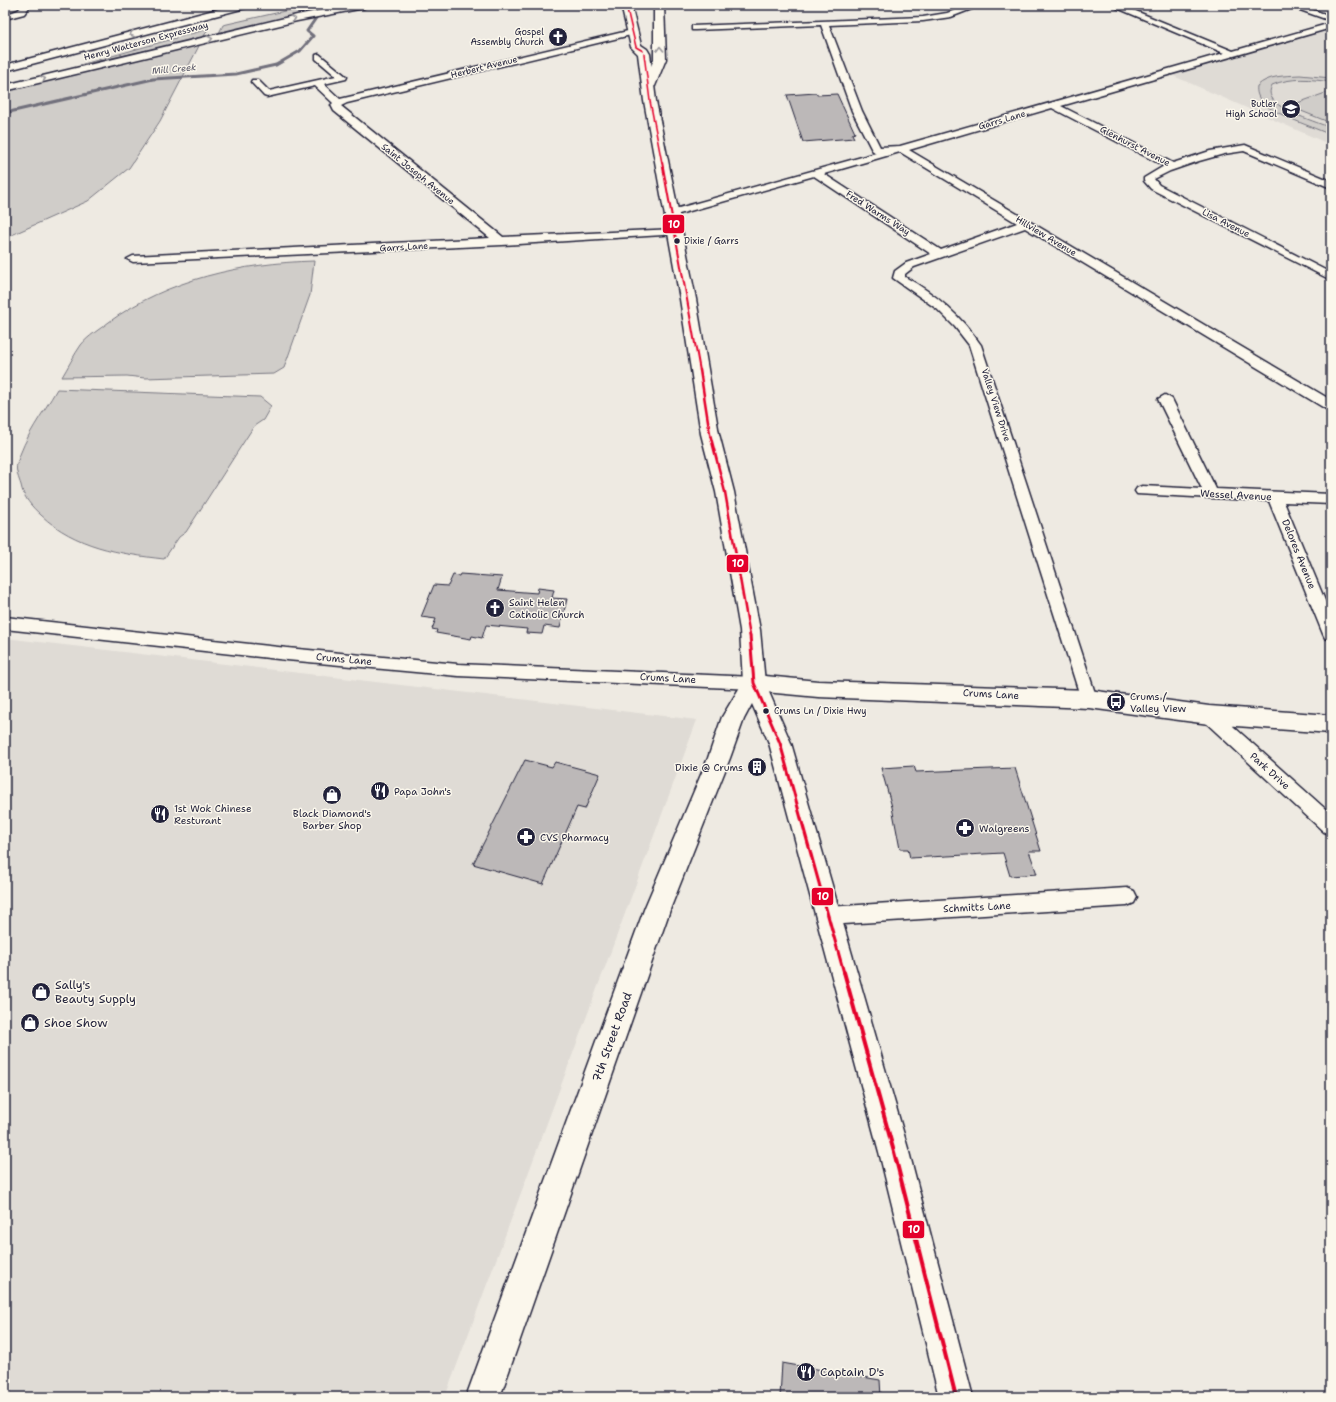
<svg xmlns="http://www.w3.org/2000/svg" width="1336" height="1402" font-family="'Shantell Sans',sans-serif">
	<rect width="100%" height="100%" fill="#eeeae2"/>
	<filter id="ink" filterUnits="userSpaceOnUse"><feTurbulence type="fractalNoise" baseFrequency=".025" numOctaves="2"/><feDisplacementMap in="SourceGraphic" scale="8" xChannelSelector="R" yChannelSelector="G"/><feConvolveMatrix kernelMatrix="1 2 1 2 8 2 1 2 1" color-interpolation-filters="sRGB"/></filter>
	<g filter="url(#ink)">
		<path fill="#dfdbd5" d="M1328 28 1331 29V145L1169 74Z
			M5 638 697 720 445 1397H5Z"/>
		<path fill="#d0cdc9" stroke="#797882" d="M311 5H352L218 35 223 25Z
			M208 29 203 38 80 65Z
			M200 44 160 121 129 168 88 201 5 238V91Z
			M1300 75 1331 78V82C1311 79 1291 77 1272 85 1270 90 1269 93 1272 98 1279 111 1317 122 1331 128V135C1313 127 1276 115 1263 103 1258 98 1256 92 1257 86 1269 75 1284 76 1300 75Z
			M1331 91V123L1289 106Z
			M314 261 310 295 284 368 274 374 145 378 127 376 62 377C68 367 74 355 81 345 88 336 100 329 109 322 168 279 242 263 314 261Z
			M57 389 260 397 271 406 263 420 254 426 186 532 179 537 164 559C120 554 75 547 41 515 32 507 23 497 21 485 19 479 15 470 17 464 24 437 43 414 57 389Z"/>
		<g fill="none" stroke-linecap="round" stroke-linejoin="round">
			<path stroke="#716f7c" stroke-width="3" d="M5 113 153 79 236 74 276 65 300 51 313 36 307 31 316 18"/>
		</g>
		<path fill="#bcb8b8" stroke="#22223b" d="M816 93 817 95 837 94 855 133 852 134 854 138 803 142 787 95Z
			M460 574 502 577 498 590 537 593 538 588 554 590 552 598 567 599 560 628 544 626 542 634 526 633 527 629 486 625 482 638 472 636 471 639 436 633 437 630 432 629 436 619 421 617 434 585 448 586 453 575 459 576Z
			M525 760 552 767 555 762 600 774 585 809 577 807 543 884 473 864Z
			M914 766 916 772 1015 768 1041 851H1029L1037 874 1010 876 1003 853 910 858 908 849H900L892 807 881 768Z
			M782 1363 880 1380 881 1397H780Z"/>
		<g fill="none" stroke-linecap="round" stroke-linejoin="round">
			<defs>
				<path id="minor" d="M23 5H31L24 14 5 19V15L18 10Z
					M970 5H982L951 17 923 21 829 25 862 111 880 147 900 146 1224 53 1110 5H1121L1233 51 1331 23V28L1061 106 1173 163 1210 151 1245 145 1331 181V188L1244 151 1224 154 1199 161 1170 171 1154 179 1159 185 1331 273V280L1151 189 1144 181V178L1164 166 1052 108 909 150 1331 400V410L1326 409 1025 228 914 267 905 274V277C936 294 961 316 981 345L1097 699 1095 704 1089 706 1083 704 1081 699 969 345 955 327 937 309 893 278 895 271 906 263 931 254 814 176 672 216 667 213 668 211 876 153 872 150 852 111 821 25 695 30H692V26L923 17 947 13ZM900 152 1017 223 941 250 824 174Z
					M1286 5H1298L1331 16V21Z
					M632 30 636 32 635 34 347 103 341 106 503 237 675 229 679 230 680 232 679 234 502 245 133 262 127 259 133 256 490 238 334 111 331 105 333 103 315 86 267 97 264 96 251 82 252 80H258L269 91 336 76 316 59V55L319 54 347 77 346 79 324 84 340 99Z
					M1165 395 1172 399 1216 489 1331 494V504L1284 502 1331 615V640L1325 638 1323 634 1269 501 1137 494 1135 491 1137 488 1142 486 1202 489 1158 399Z
					M5 617 287 648 458 664 754 677 760 678 762 683 760 688 754 689 458 676 287 660 5 629Z
					M1209 708 1215 710 1331 814V834L1324 832 1203 720 1200 715 1203 710Z
					M1127 888 1134 891 1137 897 1134 903 1127 906 828 925 821 922 818 916 821 910 828 907Z"/>
				<path id="secondary" d="M754 675 818 681 1089 690 1209 706 1331 715V733L1209 724 1089 708 818 697 754 691 746 689 743 683 746 677Z"/>
				<path id="primary" d="M621 5H631L641 45 647 49 650 54 656 101 696 299 719 434 734 492 760 630 765 683 791 743 909 1152 973 1397H939L879 1152 769 743 752 704 744 719 730 758 671 907 500 1397H466L645 907 708 758 722 717 743 682 740 630 716 492 701 434 680 299 644 101 638 54 631 47Z"/>
				<path id="motorway" d="M233 5H250L249 7 5 71V65Z
					M348 5H369L364 8 297 21 5 91V85L297 15Z
					M654 5H664L666 59 655 86 649 89 643 86 654 59Z"/>
			</defs>
			<use href="#minor" stroke="#22223b" stroke-width="3"/>
			<use href="#secondary" stroke="#22223b" stroke-width="3"/>
			<use href="#primary" stroke="#22223b" stroke-width="3"/>
			<use href="#motorway" stroke="#22223b" stroke-width="3"/>
			<use href="#minor" fill="#fbf7ec" fill-rule="evenodd"/>
			<use href="#secondary" fill="#fbf7ec" fill-rule="evenodd"/>
			<use href="#primary" fill="#fbf7ec" fill-rule="evenodd"/>
			<use href="#motorway" fill="#fbf7ec" fill-rule="evenodd"/>
			<defs>
				<path id="bus-1-far4" d="M626 5 636 47 643 51
					M644 54 650 101 662 163"/>
				<path id="bus-1-far3" d="M662 162 700 371"/>
				<path id="bus-1-far2" d="M700 370 710 434 725 492 750 636"/>
				<path id="bus-1-far1" d="M750 635 754 683 780 743 844 973"/>
				<path id="bus-1" d="M844 972 894 1152 956 1397"/>
			</defs>
			<use href="#bus-1-far4" stroke="#fbf7ec" stroke-width="3"/>
			<use href="#bus-1-far3" stroke="#fbf7ec" stroke-width="4"/>
			<use href="#bus-1-far2" stroke="#fbf7ec" stroke-width="5"/>
			<use href="#bus-1-far1" stroke="#fbf7ec" stroke-width="6"/>
			<use href="#bus-1" stroke="#fbf7ec" stroke-width="7"/>
			<use href="#bus-1-far4" stroke="#e4002b" stroke-width="1.5"/>
			<use href="#bus-1-far3" stroke="#e4002b" stroke-width="2"/>
			<use href="#bus-1-far2" stroke="#e4002b" stroke-width="2.5"/>
			<use href="#bus-1-far1" stroke="#e4002b" stroke-width="3"/>
			<use href="#bus-1" stroke="#e4002b" stroke-width="4"/>
		</g>
		<defs><path id="oneway-chevron" d="M-2-3.5L2.5 0L-2 3.5" fill="none" stroke-width="1.6" stroke-linecap="round" stroke-linejoin="round"/></defs>
		<g stroke="#99979c">
			<use href="#oneway-chevron" transform="translate(293 19) rotate(-13)"/>
			<use href="#oneway-chevron" transform="translate(132 34) rotate(165)"/>
			<use href="#oneway-chevron" transform="translate(210 39) rotate(-13)"/>
			<use href="#oneway-chevron" transform="translate(660 49) rotate(-92)"/>
			<use href="#oneway-chevron" transform="translate(43 79) rotate(-13)"/>
		</g>
	</g>
	<defs>
		<symbol id="church-disc" viewBox="-11 -11 22 22"><circle r="9.5" fill="#22223b" stroke="#fbf7ec"/><path d="M-1.2-6h2.4v3.5h3.3v2.4h-3.3V6h-2.4V-.1h-3.3v-2.4h3.3Z" fill="#fff"/></symbol>
		<symbol id="school-disc" viewBox="-11 -11 22 22"><circle r="9.5" fill="#22223b" stroke="#fbf7ec"/><path d="M0-5L7-2L0 1L-7-2ZM-4 1L0 2.5L4 1V4Q0 6-4 4Z" fill="#fff"/></symbol>
		<symbol id="bus-disc" viewBox="-11 -11 22 22"><circle r="9.5" fill="#22223b" stroke="#fbf7ec"/><path d="M-5-6H5V4H4V6H2V4H-2V6H-4V4H-5ZM-3.5-4V0h7V-4ZM-3.5 1.2v1.5H-2V1.2ZM2 1.2v1.5H3.5V1.2Z" fill="#fff"/></symbol>
		<symbol id="building-disc" viewBox="-11 -11 22 22"><circle r="9.5" fill="#22223b" stroke="#fbf7ec"/><path d="M-4-6H4V6H1V3H-1V6H-4ZM-2.5-4.3h1.7v1.8h-1.7ZM.8-4.3h1.7v1.8H.8ZM-2.5-1h1.7V.8h-1.7ZM.8-1h1.7V.8H.8Z" fill="#fff"/></symbol>
		<symbol id="restaurant-disc" viewBox="-11 -11 22 22"><circle r="9.5" fill="#22223b" stroke="#fbf7ec"/><path d="M-5-6h1v4h1v-4h1v4h1v-4h1v5L-1.5 .5V6h-2V.5L-5-1ZM5-6V6H3V1.5H1.5Q1.5-4 5-6Z" fill="#fff"/></symbol>
		<symbol id="shop-disc" viewBox="-11 -11 22 22"><circle r="9.5" fill="#22223b" stroke="#fbf7ec"/><path d="M-5-2.5h2.3a2.7 3.5 0 0 1 5.4 0H5L5.5 6h-11ZM-1.5-2.5h3a1.5 2.3 0 0 0-3 0Z" fill="#fff"/></symbol>
		<symbol id="pharmacy-disc" viewBox="-11 -11 22 22"><circle r="9.5" fill="#22223b" stroke="#fbf7ec"/><path d="M-2-6h4v4h4v4h-4v4h-4v-4h-4v-4h4Z" fill="#fff"/></symbol>
	</defs>
	<g fill-rule="evenodd">
		<use href="#church-disc" x="547" y="26" width="22" height="22"/>
		<use href="#school-disc" x="1280" y="98" width="22" height="22"/>
		<use href="#church-disc" x="484" y="597" width="22" height="22"/>
		<use href="#bus-disc" x="1105" y="691" width="22" height="22"/>
		<use href="#building-disc" x="746" y="756" width="22" height="22"/>
		<use href="#restaurant-disc" x="369" y="780" width="22" height="22"/>
		<use href="#shop-disc" x="321" y="784" width="22" height="22"/>
		<use href="#restaurant-disc" x="149" y="803" width="22" height="22"/>
		<use href="#pharmacy-disc" x="954" y="817" width="22" height="22"/>
		<use href="#pharmacy-disc" x="515" y="826" width="22" height="22"/>
		<use href="#shop-disc" x="30" y="981" width="22" height="22"/>
		<use href="#shop-disc" x="19" y="1012" width="22" height="22"/>
		<use href="#restaurant-disc" x="795" y="1361" width="22" height="22"/>
	</g>
	<g fill="#22223b" stroke="#fbf7ec" stroke-width="1.5">
		<circle cx="677" cy="241" r="3.5"/>
		<circle cx="766" cy="711" r="3.5"/>
	</g>
	<g text-anchor="middle" dominant-baseline="central" stroke-width="3" stroke-linejoin="round" paint-order="stroke">
		<g font-size="9" fill="#22223b" stroke="#fbf7ec" text-anchor="end">
			<text x="544" y="32">Gospel<tspan x="544" dy="10">Assembly Church</tspan></text>
			<text x="1277" y="104">Butler<tspan x="1277" dy="10">High School</tspan></text>
		</g>
		<g font-size="9" fill="#22223b" stroke="#fbf7ec">
			<text transform="translate(146 41) rotate(-15)">Henry Watterson Expressway</text>
			<text transform="translate(484 67) rotate(-14)">Herbert Avenue</text>
			<text transform="translate(1002 120) rotate(-16)">Garrs Lane</text>
			<text transform="translate(1135 146) rotate(27)">Glenhurst Avenue</text>
			<text transform="translate(418 174) rotate(39)">Saint Joseph Avenue</text>
			<text transform="translate(878 213) rotate(33)">Fred Warms Way</text>
			<text transform="translate(1226 223) rotate(27)">Lisa Avenue</text>
			<text transform="translate(1046 236) rotate(31)">Hillview Avenue</text>
			<text transform="translate(404 247) rotate(-3)">Garrs Lane</text>
			<text transform="translate(996 405) rotate(72)">Valley View Drive</text>
		</g>
		<g font-size="9" font-style="italic" fill="#575666" stroke="#fbf7ec">
			<text transform="translate(174 69) rotate(-5)">Mill Creek</text>
		</g>
		<g font-size="9" fill="#22223b" stroke="#fbf7ec" text-anchor="start">
			<text x="684" y="241">Dixie / Garrs</text>
			<text x="774" y="711">Crums Ln / Dixie Hwy</text>
		</g>
		<g font-size="10" fill="#22223b" stroke="#fbf7ec">
			<text transform="translate(1236 495) rotate(3)">Wessel Avenue</text>
			<text transform="translate(1299 554) rotate(68)">Delores Avenue</text>
			<text transform="translate(344 659) rotate(5)">Crums Lane</text>
			<text transform="translate(668 678) rotate(3)">Crums Lane</text>
			<text transform="translate(991 694) rotate(3)">Crums Lane</text>
			<text transform="translate(1270 771) rotate(42)">Park Drive</text>
			<text transform="translate(977 907) rotate(-3)">Schmitts Lane</text>
		</g>
		<g font-size="10" fill="#22223b" stroke="#fbf7ec" text-anchor="start">
			<text x="509" y="602">Saint Helen<tspan x="509" dy="12">Catholic Church</tspan></text>
			<text x="1130" y="696">Crums /<tspan x="1130" dy="12">Valley View</tspan></text>
			<text x="743" y="767" text-anchor="end">Dixie @ Crums</text>
			<text x="394" y="791">Papa John's</text>
			<text x="174" y="808">1st Wok Chinese<tspan x="174" dy="12">Resturant</tspan></text>
			<text x="332" y="813" text-anchor="middle">Black Diamond's<tspan x="332" dy="12">Barber Shop</tspan></text>
			<text x="979" y="828">Walgreens</text>
			<text x="540" y="837">CVS Pharmacy</text>
		</g>
		<g font-size="12" fill="#22223b" stroke="#fbf7ec" text-anchor="start">
			<text x="55" y="985">Sally's<tspan x="55" dy="14">Beauty Supply</tspan></text>
			<text x="44" y="1023">Shoe Show</text>
			<text x="820" y="1372">Captain D's</text>
		</g>
		<g font-size="12" fill="#22223b" stroke="#fbf7ec">
			<text transform="translate(612 1037) rotate(-70)">7th Street Road</text>
		</g>
	</g>
	<g stroke="#fbf7ec" stroke-width="1.5">
		<rect x="662" y="214" width="23" height="20" rx="4" fill="#e4002b"/>
		<rect x="726" y="554" width="23" height="19" rx="4" fill="#e4002b"/>
		<rect x="811" y="887" width="23" height="19" rx="4" fill="#e4002b"/>
		<rect x="902" y="1220" width="23" height="19" rx="4" fill="#e4002b"/>
	</g>
	<g font-size="11" text-anchor="middle" font-weight="bold" fill="#fff">
		<text x="674" y="228">10</text>
		<text x="738" y="567">10</text>
		<text x="823" y="900">10</text>
		<text x="914" y="1233">10</text>
	</g>
	<rect width="1336" height="1402" fill="none" stroke="#fbf7ec" stroke-width="20"/>
	<rect x="10" y="10" width="1316" height="1382" fill="none" stroke="#22223b" stroke-width="1.5" filter="url(#ink)"/>
</svg>
